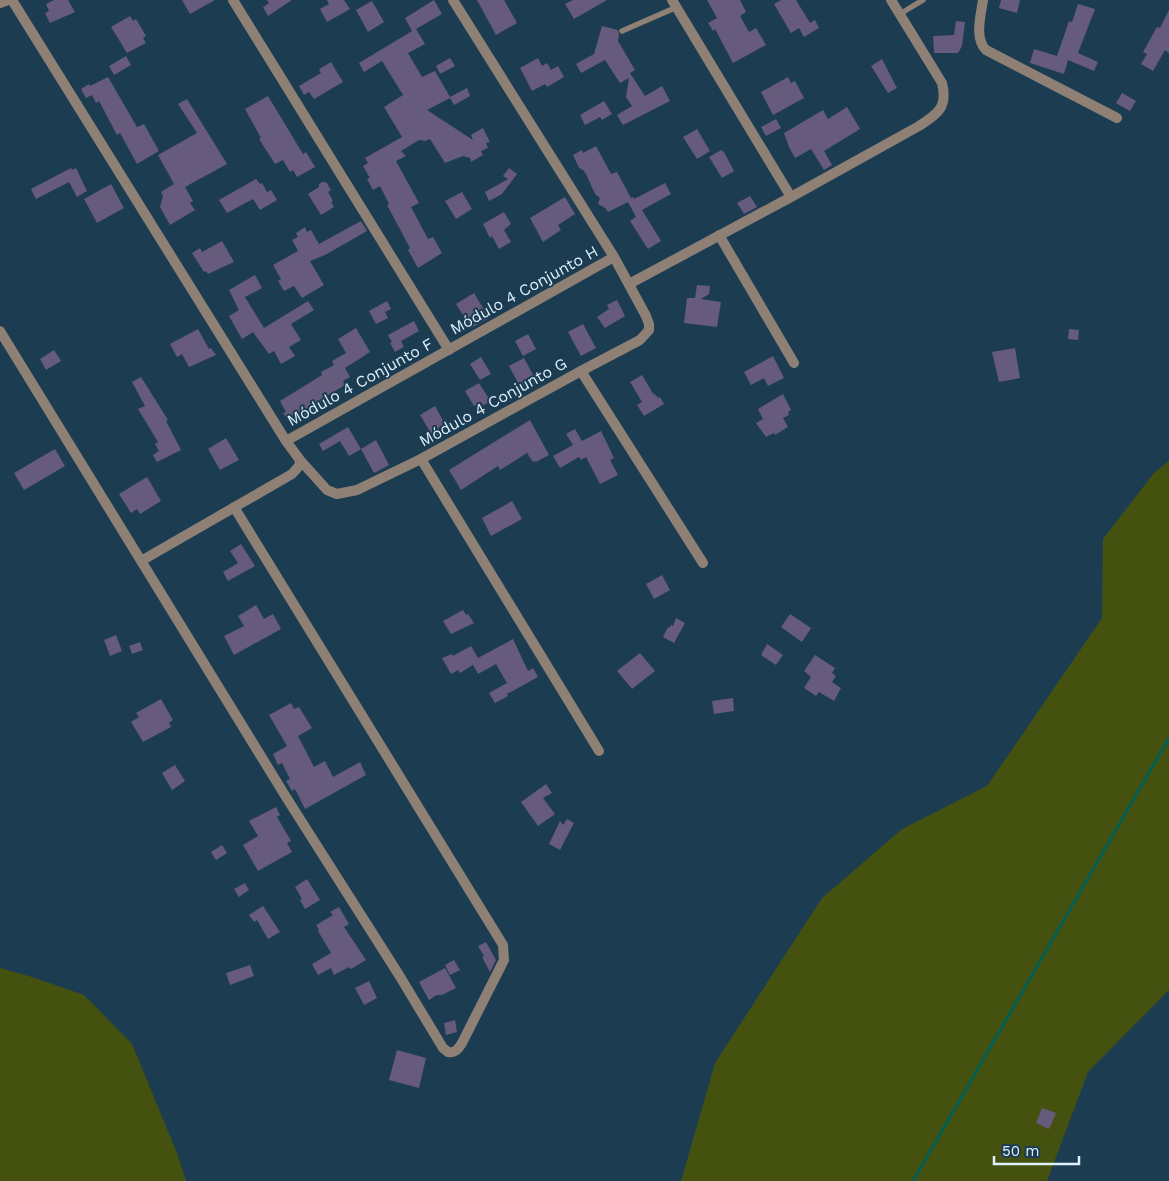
<svg xmlns="http://www.w3.org/2000/svg" width="1169" height="1181" font-family="'Work Sans',sans-serif">
	<rect width="100%" height="100%" fill="#1c3c51"/>
	<path fill="#45520f" d="M1169 461V990L1088 1072 1047 1181H681L715 1063 822 898 902 829 987 786 1102 618 1103 539 1154 473Z
		M0 968 32 977 84 995 132 1044 177 1153 186 1181H0Z"/>
	<g fill="none" stroke-linecap="round" stroke-linejoin="round">
		<path stroke="#045f53" stroke-width="3" d="M913 1181 1169 738"/>
	</g>
	<path fill="#665b7c" d="M54 0H68L75 12 50 23 45 13 49 11 46 4Z
		M182 0H215L190 14Z
		M267 0H292L268 16 263 7 269 3Z
		M327 0H344L350 9 327 22 320 9 329 4Z
		M434 0 442 14 416 29 425 44 408 53 422 77 435 71 450 97 467 88 470 96 454 105 450 98 427 110 473 140 471 135 483 128 490 142 486 143 488 148 481 151 483 155 471 162 470 158 463 156 445 163 430 139 425 141 419 140 401 151 406 156 396 161 419 203 411 207 428 239 433 237 442 253 418 268 408 250 410 248 387 205 389 204 380 186 373 190 367 179 370 178 363 166 368 163 365 158 402 137 384 107 403 95 382 61 364 72 359 63 412 31 405 18Z
		M477 0H504L517 23 496 35Z
		M573 0H607L574 19 565 4Z
		M707 0H740L746 12 740 16 749 32 756 28 766 45 733 63 715 29 713 31 708 23 717 18Z
		M781 0H796L810 23 815 20 819 28 804 37 799 28 791 33 774 4Z
		M1001 0H1020L1017 13 999 8Z
		M372 1 384 22 368 32 356 10Z
		M1078 4 1095 9 1078 53 1098 62 1094 71 1068 60 1064 74 1030 63 1034 49 1057 56 1069 21 1072 22Z
		M1169 10V53L1165 50 1153 71 1141 64 1147 54 1143 52 1157 27 1160 28Z
		M130 16 133 21 136 19 146 36 143 38 146 43 127 53 111 27Z
		M956 21 965 22 962 46 958 53H934L933 36 954 35Z
		M602 26 618 30 619 35 618 41 635 70 630 73 645 96 662 86 670 101 623 125 617 115 632 106 626 97 629 78 620 83 605 60 581 73 576 64 594 54Z
		M126 56 131 65 114 75 109 66Z
		M450 58 455 66 440 74 436 66Z
		M538 58 542 66 547 63 551 70 558 66 564 77 547 87 545 84 532 91 520 68Z
		M882 59 897 88 888 93 871 66Z
		M331 62 343 82 314 99 309 92 304 95 299 86 321 73 319 70 321 68Z
		M108 77 137 127 144 124 159 151 137 164 120 133 117 135 99 101 96 103 92 95 86 98 81 89 89 84 90 86Z
		M788 77 791 83 795 81 804 98 773 115 761 92Z
		M1122 93 1136 101 1130 111 1116 103Z
		M268 96 303 154 306 152 315 167 297 177 293 170 290 172 283 160 275 164 259 139 261 138 245 109Z
		M187 99 227 164 185 187 193 201 190 203 195 210 170 225 160 207 163 196 161 192 174 184 158 155 197 133 178 104Z
		M604 101 612 114 602 120 600 117 585 125 580 115Z
		M847 107 860 129 824 151 832 165 824 170 811 149 795 158 789 147 784 133 823 110 828 119Z
		M776 119 781 128 766 136 761 127Z
		M697 129 710 151 697 159 683 137Z
		M596 146 611 174 617 172 631 198 633 197 634 199 665 183 671 194 642 210 661 241 648 249 630 221 636 217 628 202 608 212 605 208 598 204 600 198 595 194 586 174 583 170 579 168 573 155 582 150 583 153Z
		M721 150 724 152 734 171 722 178 709 157Z
		M71 168 72 170 76 168 87 191 77 197 69 182 36 199 31 189Z
		M509 168 517 174 502 194 489 201 485 192 508 179 503 176Z
		M256 179 260 184 262 183 267 192 271 190 277 200 260 210 253 199 227 213 219 200Z
		M322 182H326L331 190 328 192 333 201 331 202 334 207 321 215 308 194 319 187V184Z
		M111 184 124 208 97 223 84 199Z
		M462 192 472 209 456 219 445 201Z
		M750 196 757 207 744 214 737 203Z
		M565 197 575 214 558 225 561 230 543 242 530 218Z
		M504 212 511 224 504 230 511 242 499 249 492 236 490 238 483 224Z
		M361 221 367 231 325 255 310 261 324 285 302 298 294 286 284 291 278 281 281 279 273 265 298 251 292 240 298 237 296 233 305 227 307 232 311 230 319 244Z
		M222 241 234 262 208 274 206 271 204 272 192 253 200 248 202 252Z
		M255 275 262 288 245 297 264 328 308 301 314 310 291 324 301 340 289 347 295 356 281 364 274 351 269 354 253 332 242 339 229 316 239 310 229 290Z
		M697 285 710 286 709 294 701 299 721 302 717 327 684 323 687 298H695Z
		M474 293 489 318 471 328 456 304Z
		M617 300 625 316 605 328 597 317 609 309 607 305Z
		M387 301 391 309 385 312 388 318 376 324 369 311Z
		M414 321 419 331 401 341 404 347 395 352 390 343 392 342 388 335Z
		M583 324 596 348 581 356 568 332Z
		M356 328 370 352 345 368 350 377 343 381 345 385 320 400 323 406 294 425 292 422 290 423 283 413 286 412 280 401 322 375 321 372 334 365 332 361 346 353 338 339Z
		M198 329 209 349 211 348 216 355 189 367 182 354 177 357 170 344Z
		M1069 329 1079 330 1078 340 1068 339Z
		M528 334 536 349 523 356 515 341Z
		M1015 348 1020 378 999 382 992 352Z
		M54 350 61 361 46 370 40 359Z
		M773 356 784 378 768 386 764 378 751 385 744 372Z
		M481 357 491 374 480 380 470 364Z
		M524 358 537 382 522 390 509 366Z
		M642 375 654 395 655 394 658 398 660 397 664 404 644 416 637 405 642 402 630 382Z
		M141 377 168 420 166 421 181 450 157 462 153 455 159 451 155 444 158 442 138 409 145 406 132 382Z
		M479 383 491 402 483 405 481 402 474 406 465 391Z
		M783 394 791 410 788 412 789 415 783 418 788 427 775 435 774 433 766 437 756 423 763 419 758 409Z
		M435 406 445 424 438 428 441 433 434 438 420 415Z
		M530 420 549 455 536 462 535 461 533 462 527 453 500 470 498 466 461 490 449 470Z
		M348 427 361 449 376 440 389 465 374 473 361 449 349 456 340 441 323 451 319 444Z
		M575 429 582 441 601 431 614 458 610 460 618 475 600 484 586 457 581 460 579 457 560 468 553 456 573 445 566 434Z
		M226 438 239 460 220 470 208 449Z
		M55 449 65 466 24 490 14 473Z
		M147 477 161 501 140 514 137 509 131 513 119 494Z
		M512 501 522 519 491 536 482 518Z
		M241 544 255 566 228 581 223 572 238 563 230 551Z
		M662 575 670 590 654 599 646 584Z
		M256 605 264 619 273 614 281 629 234 655 224 636 244 626 238 616Z
		M463 610 466 615 468 614 474 623 451 634 443 621Z
		M790 614 811 628 802 642 781 627Z
		M676 618 685 623 674 643 663 637 668 627 669 628 671 625 673 626Z
		M116 635 122 651 110 656 104 640Z
		M513 639 528 671 533 668 538 677 507 694 508 696 495 703 489 693 507 683 496 664 478 674 473 665 460 673 458 670 451 674 442 658 452 654 453 656 471 646 478 658Z
		M140 642 143 650 132 654 129 646Z
		M767 644 783 655 776 665 761 655Z
		M640 653 655 671 632 689 617 671Z
		M815 655 835 668 832 673 836 676 832 682 841 688 834 701 819 692 816 696 804 688 811 677 804 671Z
		M733 698 734 711 714 714 712 701Z
		M161 699 173 720 169 723 171 727 143 742 131 722 139 717 136 713Z
		M291 703 294 709 299 707 312 728 298 736 314 767 325 761 333 777 360 762 366 775 305 809 295 789 292 791 286 781 290 779 282 763 278 765 273 754 287 746 269 715Z
		M175 765 185 781 172 790 162 773Z
		M546 784 552 793 543 798 555 814 538 826 521 802Z
		M276 807 280 815 277 817 291 841 287 843 292 852 258 871 243 845 258 836 249 821Z
		M567 819 574 823 560 850 549 844 560 821 563 825Z
		M222 845 227 853 216 860 211 852Z
		M307 879 320 900 305 909 300 900 302 899 295 887Z
		M245 883 249 890 239 897 234 889Z
		M263 906 280 932 268 939 257 920 254 922 249 915Z
		M339 907 349 924 344 927 366 960 351 969 349 967 334 975 331 968 318 975 312 964 331 953 318 931 319 930 316 925 333 915 330 912Z
		M486 942 496 960 490 972 482 957 484 956 478 946Z
		M454 960 460 970 450 975 445 965Z
		M250 965 254 976 230 985 226 973Z
		M445 968 456 988 442 995H437L429 1000 419 982Z
		M369 981 377 998 364 1005 355 988Z
		M455 1020 457 1032 446 1035 444 1023Z
		M397 1050 426 1058 419 1088 389 1080Z
		M1042 1108 1056 1113 1049 1129 1036 1123Z"/>
	<g fill="none" stroke-linecap="round" stroke-linejoin="round">
		<path stroke="#8f8075" stroke-width="5.5" d="M900 14 923 0
			M622 31 677 7"/>
		<path stroke="#8f8075" stroke-width="10" d="M12 0 286 441 300 460 327 490 337 494 357 490 421 459 581 371 640 340 649 330V324L646 316 614 257 453 0
			M233 0 449 350
			M672 0 791 197
			M983 0C981 15 974 38 986 50L1117 118
			M0 3 8 0
			M719 235 794 363
			M629 284 791 197 919 126C938 114 948 107 942 83L891 0
			M0 331 286 797 399 975 443 1048 448 1052C456 1053 458 1049 462 1043L504 960 503 945 234 507
			M581 371 703 563
			M286 441 614 257
			M421 459 599 751
			M141 561 292 474 299 466 300 460"/>
	</g>
	<g text-anchor="middle" dominant-baseline="central" stroke-width="4" stroke-linejoin="round" paint-order="stroke">
		<g font-size="16" fill="#dff1ff" stroke="#1c3c51">
			<text transform="translate(524 290) rotate(-29)">Módulo 4 Conjunto H</text>
			<text transform="translate(360 382) rotate(-29)">Módulo 4 Conjunto F</text>
			<text transform="translate(493 402) rotate(-29)">Módulo 4 Conjunto G</text>
		</g>
	</g>
	<path d="M994 1156v8h85v-8" fill="none" stroke="#dff1ff" stroke-width="2.5"/>
	<text x="1002" y="1156" font-size="15" fill="#dff1ff" stroke="#1c3c51" stroke-width="4" paint-order="stroke">50 m</text>
</svg>
